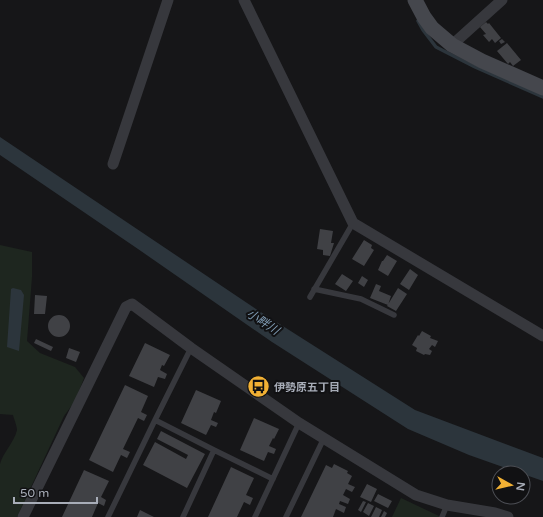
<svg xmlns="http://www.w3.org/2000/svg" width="543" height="517" font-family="'Varela Round','Noto Sans JP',sans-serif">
	<rect width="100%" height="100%" fill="#161618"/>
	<path fill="#1e261f" d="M0 245 32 252V277L27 341 40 353 75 367 84 378 75 401 64 416 17 517H0V464C3 452 14 443 17 430 17 426 14 419 13 415L0 414Z
		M401 498 439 516V517H392Z"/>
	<path fill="#2c353c" d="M0 137 256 309 415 410 543 458V481L469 455 408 429 272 342 138 249 0 155Z
		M13 288 21 290 24 295 19 351 7 347 11 289Z"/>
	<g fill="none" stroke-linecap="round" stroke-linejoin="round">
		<path stroke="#2c353c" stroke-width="3.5" d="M418 21 423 30 436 47 475 67 543 97"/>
	</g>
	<path fill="#404145" d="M486 22 488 24 489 23 501 38 495 43 492 39 489 42 483 35 486 34 480 27Z
		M502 39 505 42 501 44 499 41Z
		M507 43 521 60 513 66 510 62 508 64 497 51Z
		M320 229 333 231 331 243H334L330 256 323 255V250L317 249Z
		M364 240 372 245 371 248 374 250 364 266 352 259Z
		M387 255 397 261 388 276 378 270 382 261H383Z
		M410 269 418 275 409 290 400 284Z
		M342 274 353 281 346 291 335 284Z
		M362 276 368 280 364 287 358 283Z
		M376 284 381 286 379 291 391 296 388 305 370 298Z
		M398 288 407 294 396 311 387 306Z
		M35 295 47 296 45 314H34Z
		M48 326a11 11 0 1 1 22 0a11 11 0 1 1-22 0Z
		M422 331 431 336 430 338 438 341 435 347 432 345 429 349 432 351 430 355 425 354 424 355 416 351 417 348 412 345 418 335 419 336Z
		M36 339 53 347 51 351 34 343Z
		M145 343 170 355 164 366 162 365 160 370 167 374 165 379 158 377 154 387 129 376Z
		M69 348 80 352 76 362 66 358Z
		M125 385 148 396 141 412 147 415 144 421 138 418 123 449 130 452 127 458 121 455 113 472 89 460Z
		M196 390 221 401 216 413 214 412 211 420 218 423 216 427 211 425 206 435 181 423Z
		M254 418 279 429 274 439 273 438 269 446 276 449 274 454 268 452 264 461 240 450Z
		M161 431 205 454 187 488 143 465 155 442 186 459 188 455 157 439Z
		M334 464 348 471 347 473 352 476 348 484 355 487 352 492 346 489 343 495 350 499 348 504 340 501 339 504 346 507 344 513 336 509 333 517H301L326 465 332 468Z
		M231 467 254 478 246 495 253 498 250 505 244 502 237 517H208Z
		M84 470 109 481 101 497 106 500 104 506 98 503 92 517H62Z
		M367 484 377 489 371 502 360 497Z
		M378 494 392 501 388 508 374 501Z
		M363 501 366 502 361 512 358 510Z
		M368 503 374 506 369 516 363 512Z
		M376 507 382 510 379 517H371Z
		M140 510 154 517H137Z
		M384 511 387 513 385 517H381Z"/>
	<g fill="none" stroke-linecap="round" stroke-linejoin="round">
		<path stroke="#37383d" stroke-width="5.5" d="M314 289 361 299 394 315
			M310 297 353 223
			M155 420 214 450 183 517
			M214 450 273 479
			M108 517 155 420 191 348
			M255 517 299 423
			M286 517 324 438
			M442 517 447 505"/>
		<path stroke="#37383d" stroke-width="11" d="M244 0 353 223 543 336
			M452 45 502 0
			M113 164 168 0
			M23 517 126 307 132 304 191 348 299 423 416 495 447 505 495 513 508 517"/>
		<path stroke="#45474d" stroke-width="15" d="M415 0 424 17 432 28 452 45 482 61 543 88"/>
	</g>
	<defs>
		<symbol id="bus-disc" viewBox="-11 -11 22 22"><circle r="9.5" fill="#f2b134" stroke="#111113"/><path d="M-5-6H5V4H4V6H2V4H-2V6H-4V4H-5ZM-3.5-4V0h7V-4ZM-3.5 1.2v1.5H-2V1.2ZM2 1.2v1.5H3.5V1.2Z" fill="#111"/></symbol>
	</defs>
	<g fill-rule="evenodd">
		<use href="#bus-disc" x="246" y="374" width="25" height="25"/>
	</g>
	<g text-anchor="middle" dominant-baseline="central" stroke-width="4" stroke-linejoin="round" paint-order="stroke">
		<g font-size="11" font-weight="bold" fill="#a8adb8" stroke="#111113" text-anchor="start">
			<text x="274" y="387">伊勢原五丁目</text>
		</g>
		<g font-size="12" font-style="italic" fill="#7f9bb3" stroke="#111113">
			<text transform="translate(263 322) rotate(33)">小畔川</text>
		</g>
	</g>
	<g transform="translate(511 485) rotate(98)"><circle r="19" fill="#111113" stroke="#4d4f55"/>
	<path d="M0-3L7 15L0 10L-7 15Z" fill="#f2b134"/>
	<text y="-6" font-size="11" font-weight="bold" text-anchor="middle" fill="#a8adb8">N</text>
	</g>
	<path d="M14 497v6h83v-6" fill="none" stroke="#a8adb8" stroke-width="2"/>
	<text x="20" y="497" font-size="12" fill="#a8adb8" stroke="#111113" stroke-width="3" paint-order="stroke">50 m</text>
</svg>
